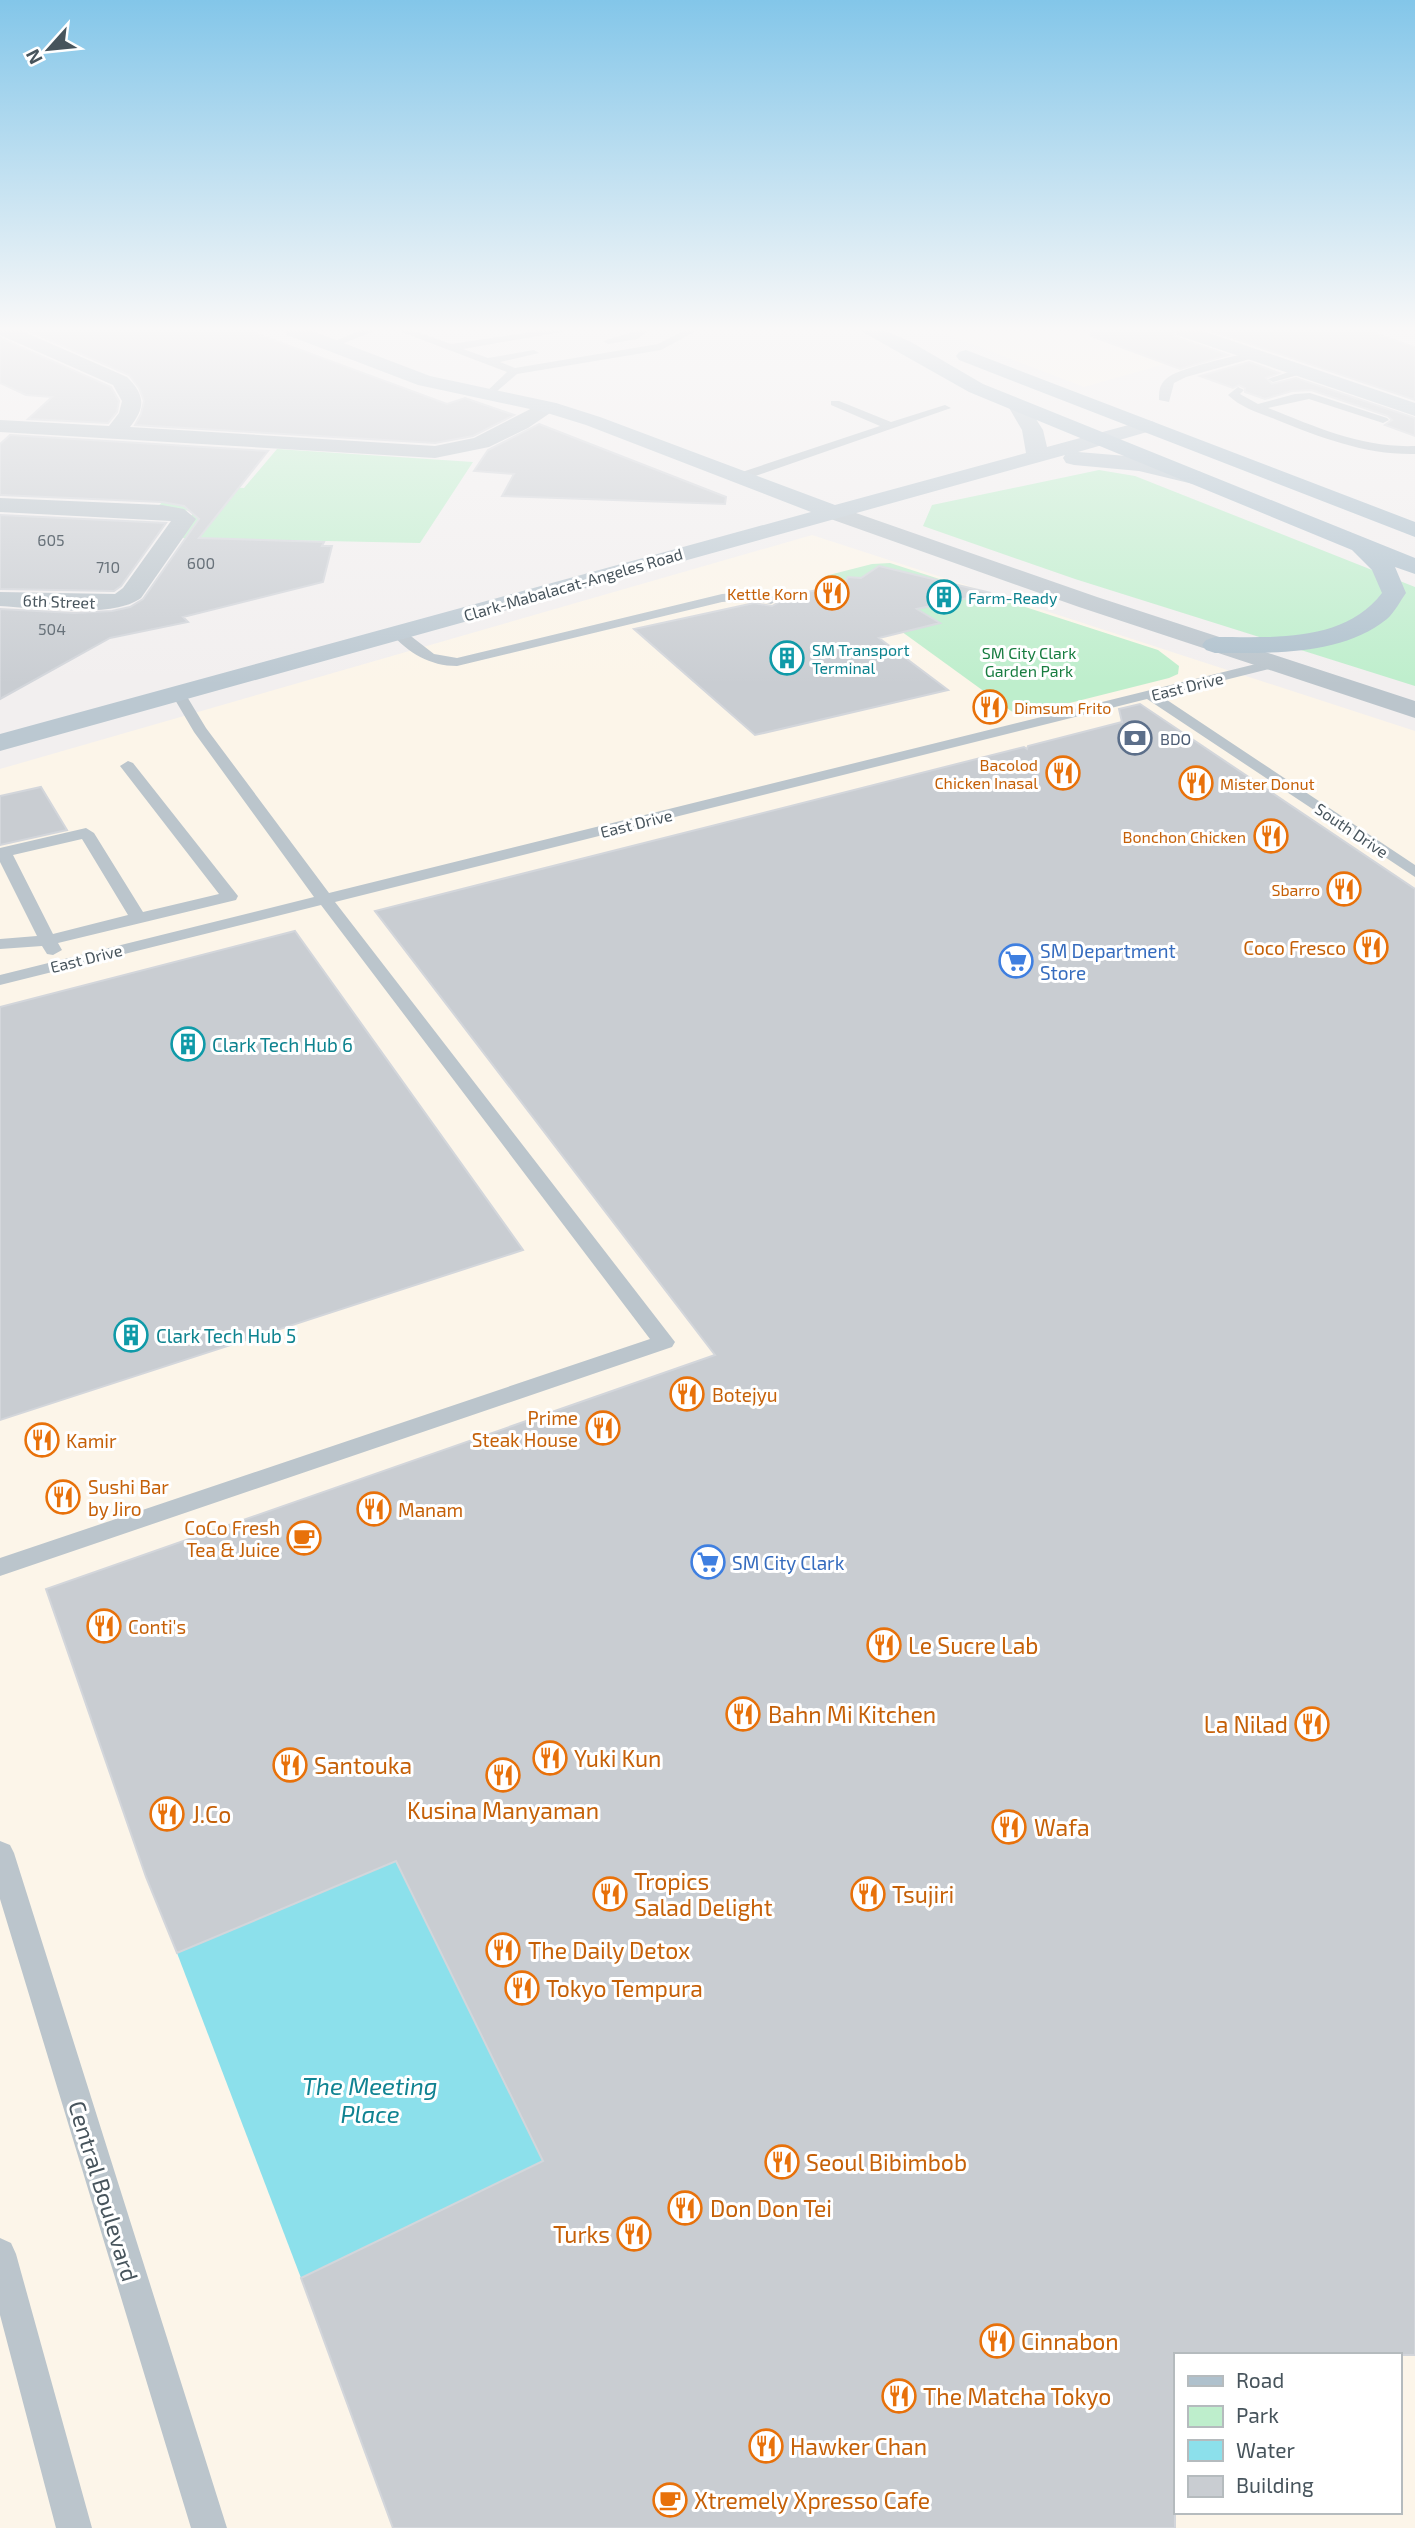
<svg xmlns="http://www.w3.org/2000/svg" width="1415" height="2528" font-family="'Exo 2',sans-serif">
	<rect width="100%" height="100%" fill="#f2efef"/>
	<path fill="#fcf5e9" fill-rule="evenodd" d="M938 331H1148L1207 352 1084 387Z
		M812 535 1415 731V2528H0V769ZM1175 2355H1399V2512H1175Z"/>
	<path fill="#beeecc" d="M277 449 473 462 420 543 179 538 194 511 156 508 181 485 244 488Z
		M1099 470 1135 476 1415 587V686L1075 579 923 526 932 505Z
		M890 563 1158 650 1179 666 1178 674 1169 678 1018 716 825 576 872 564Z"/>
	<path fill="#8ce0eb" d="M396 1861 543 2161 301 2278 177 1953Z"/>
	<path fill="#c9cdd2" stroke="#d3d6db" stroke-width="2" d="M29 331H249L447 404 465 398 514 415 473 436 435 443 135 425 141 414 144 401 139 388 129 375Z
		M1091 331H1173L1176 337 1228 355 1180 369 1091 336Z
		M1212 331H1368L1415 347V400Z
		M0 338 111 387 119 401 117 412 108 423 28 419 52 397 26 395 0 383Z
		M1249 362 1279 373 1266 378 1272 384 1296 378 1415 418V436L1385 425 1392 420 1388 416 1311 390 1292 391 1265 399 1245 392V388L1239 385 1233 388 1200 376Z
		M539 424 726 497 725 504 502 496 514 474 474 471 488 450Z
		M10 435 268 451 199 538 324 542 322 546H332L323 582 183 617 188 622 110 638 0 699V609L74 613 112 611 130 607 143 599 199 519 184 506 162 502 0 495V444Z
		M0 515 166 523 121 586 114 591 0 589Z
		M879 566 991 593 917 609 940 623 879 638 948 690 755 735 634 629 754 603 772 606 779 602 780 598 844 584 848 577 861 578Z
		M1140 704 1415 889V2355H1175V2528H393L301 2278 543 2161 396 1861 177 1953 146 1877 46 1589 715 1355 375 911 1024 747 1027 749 1028 746 1122 722 1119 709Z
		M41 787 67 830 0 845V796Z
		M295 931 523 1250 0 1420V1007Z"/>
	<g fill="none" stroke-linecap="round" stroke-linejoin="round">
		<path fill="#bbc5cc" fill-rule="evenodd" d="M359 331H374L334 347 325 345Z
			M399 331H414L451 344 539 331H567L463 349 488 358 534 350 539 353 500 362 515 368 658 344 683 331H696L661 350 517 374 489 398 483 395 507 372Z
			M636 331H649L637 339 608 344 603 341Z
			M1253 352 1258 355 1257 357 1186 377 1174 383 1169 402 1159 400C1159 392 1159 385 1166 379 1177 368 1235 356 1253 352Z
			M1301 368 1306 371 1305 373 1273 382 1268 379Z
			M1238 387 1244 390 1240 394 1258 404 1295 394 1310 393 1387 418 1389 420 1383 423 1309 399 1268 408C1316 427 1362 448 1415 446V454C1366 455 1322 438 1277 420 1260 413 1241 408 1228 395Z
			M831 401H839L891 422 945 405 951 408 744 480H736V474L880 426 831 405Z
			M751 592 776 597 778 600 771 604 751 600 722 602 457 666C430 666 408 653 391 633L398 629 403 630 434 654 457 658 722 594Z
			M1272 660 1277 661V667L1161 696 1415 865V877L1147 699 335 902 675 1342 672 1347 0 1576V1558L650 1339 321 905 0 985V975L314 897 194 732 171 693 173 690H183L206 728 329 893Z
			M128 761 133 763 238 896 236 900 58 943 62 950 53 955 47 954 42 946 0 949V939L37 936 0 862V848L86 828 94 833 143 912 219 894 120 766ZM82 839 128 915 53 934 13 855Z
			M0 1841 10 1845 14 1853 227 2528H191L0 1899Z
			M0 2238 11 2243 16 2254 92 2528H56L0 2315Z"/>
		<path fill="#bbc5cc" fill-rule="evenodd" d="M0 331H22L127 377C145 395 146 407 130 427L435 446 474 438 542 403H556L559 407 528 428 489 447 435 458 0 432V420L109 426 119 413 122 401 113 385 0 335Z
			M0 498 162 505 184 509 196 519 141 598C113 619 36 608 0 606V592L115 594 123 588 171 521 0 512Z
			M833 505 1097 597 1415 701V718L1079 607 825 517 822 512 825 507Z"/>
		<path fill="#bbc8d1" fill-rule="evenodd" d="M285 331H312L430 376 556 403 600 417 835 505 1026 453 1022 430 1008 406 1011 402H1025L1043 430 1047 447 1147 420 1154 422 1158 426 1154 430 1078 452 1139 457 1201 472 1204 477 1201 482 1193 484 1139 471 1074 465 1066 463 1063 458 1065 455 0 751V734L811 512 586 425 544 412 418 385 287 335Z
			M1175 331H1203L1415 403V416L1177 335Z"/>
		<path fill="#afc1cd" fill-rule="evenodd" d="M861 331H886L911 342 983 384 1415 558V574L1395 567 1406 593C1400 601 1395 612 1387 619 1341 656 1271 653 1215 653L1206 650 1202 645 1206 640 1215 637C1272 637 1344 643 1382 593L1372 570 1352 550 969 392Z
			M966 350 1415 522V537L959 360 956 356 959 352Z"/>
	</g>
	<linearGradient id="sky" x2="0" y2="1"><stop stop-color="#83c6e9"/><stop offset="0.48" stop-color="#f9f8f8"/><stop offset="1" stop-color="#f9f8f8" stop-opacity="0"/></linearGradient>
	<rect width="1415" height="685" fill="url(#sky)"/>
	<defs>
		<symbol id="restaurant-ring" viewBox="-11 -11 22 22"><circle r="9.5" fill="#fff" stroke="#e8710a" stroke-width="1.5"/><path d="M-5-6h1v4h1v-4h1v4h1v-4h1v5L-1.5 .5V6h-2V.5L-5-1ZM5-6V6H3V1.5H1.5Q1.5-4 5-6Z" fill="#e8710a"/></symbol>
		<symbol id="building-ring" viewBox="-11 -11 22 22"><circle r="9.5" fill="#fff" stroke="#0f9aa8" stroke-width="1.5"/><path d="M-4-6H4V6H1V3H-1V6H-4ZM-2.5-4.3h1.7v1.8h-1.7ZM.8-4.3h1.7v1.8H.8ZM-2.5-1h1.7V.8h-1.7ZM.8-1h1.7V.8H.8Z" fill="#0f9aa8"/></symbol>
		<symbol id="bank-ring" viewBox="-11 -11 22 22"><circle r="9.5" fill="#fff" stroke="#5c6f8a" stroke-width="1.5"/><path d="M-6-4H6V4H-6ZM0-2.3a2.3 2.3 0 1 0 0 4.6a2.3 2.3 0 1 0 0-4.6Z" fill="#5c6f8a"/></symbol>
		<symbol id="supermarket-ring" viewBox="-11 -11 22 22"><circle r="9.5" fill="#fff" stroke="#3f7fe0" stroke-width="1.5"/><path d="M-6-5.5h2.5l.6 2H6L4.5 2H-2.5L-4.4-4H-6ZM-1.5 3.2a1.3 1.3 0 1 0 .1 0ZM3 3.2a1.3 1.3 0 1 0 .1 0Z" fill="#3f7fe0"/></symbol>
		<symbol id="cafe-ring" viewBox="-11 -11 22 22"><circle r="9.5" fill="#fff" stroke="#e8710a" stroke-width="1.5"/><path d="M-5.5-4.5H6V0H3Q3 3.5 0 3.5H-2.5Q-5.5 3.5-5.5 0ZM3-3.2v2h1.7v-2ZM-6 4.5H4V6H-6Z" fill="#e8710a"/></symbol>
	</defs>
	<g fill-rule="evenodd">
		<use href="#restaurant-ring" x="813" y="574" width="38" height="38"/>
		<use href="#building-ring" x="925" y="578" width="38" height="38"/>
		<use href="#building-ring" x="768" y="639" width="38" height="38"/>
		<use href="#restaurant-ring" x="971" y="688" width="38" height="38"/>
		<use href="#bank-ring" x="1116" y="719" width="38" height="38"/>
		<use href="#restaurant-ring" x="1044" y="754" width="38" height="38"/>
		<use href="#restaurant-ring" x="1177" y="764" width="38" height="38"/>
		<use href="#restaurant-ring" x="1252" y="817" width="38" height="38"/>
		<use href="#restaurant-ring" x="1325" y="870" width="38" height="38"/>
		<use href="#restaurant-ring" x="1352" y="928" width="38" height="38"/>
		<use href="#supermarket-ring" x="997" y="942" width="38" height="38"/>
		<use href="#building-ring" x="169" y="1025" width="38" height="38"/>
		<use href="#building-ring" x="112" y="1316" width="38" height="38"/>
		<use href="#restaurant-ring" x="668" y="1375" width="38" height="38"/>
		<use href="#restaurant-ring" x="584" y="1409" width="38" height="38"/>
		<use href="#restaurant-ring" x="23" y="1421" width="38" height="38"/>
		<use href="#restaurant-ring" x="44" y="1478" width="38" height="38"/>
		<use href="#restaurant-ring" x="355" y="1490" width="38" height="38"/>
		<use href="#cafe-ring" x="285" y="1519" width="38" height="38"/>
		<use href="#supermarket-ring" x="689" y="1543" width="38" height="38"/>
		<use href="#restaurant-ring" x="85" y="1607" width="38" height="38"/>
		<use href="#restaurant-ring" x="865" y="1626" width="38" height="38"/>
		<use href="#restaurant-ring" x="724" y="1695" width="38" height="38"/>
		<use href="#restaurant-ring" x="1293" y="1705" width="38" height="38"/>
		<use href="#restaurant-ring" x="531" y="1739" width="38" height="38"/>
		<use href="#restaurant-ring" x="271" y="1746" width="38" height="38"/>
		<use href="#restaurant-ring" x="484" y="1756" width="38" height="38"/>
		<use href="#restaurant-ring" x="148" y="1795" width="38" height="38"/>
		<use href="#restaurant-ring" x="990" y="1808" width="38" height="38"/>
		<use href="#restaurant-ring" x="591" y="1875" width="38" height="38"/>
		<use href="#restaurant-ring" x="849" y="1875" width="38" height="38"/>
		<use href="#restaurant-ring" x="484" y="1931" width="38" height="38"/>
		<use href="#restaurant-ring" x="503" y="1969" width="38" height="38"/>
		<use href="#restaurant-ring" x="763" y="2143" width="38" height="38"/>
		<use href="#restaurant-ring" x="666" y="2189" width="38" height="38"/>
		<use href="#restaurant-ring" x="615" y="2215" width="38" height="38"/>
		<use href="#restaurant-ring" x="978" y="2322" width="38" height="38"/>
		<use href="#restaurant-ring" x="880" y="2377" width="38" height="38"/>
		<use href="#restaurant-ring" x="747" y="2427" width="38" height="38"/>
		<use href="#cafe-ring" x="651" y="2481" width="38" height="38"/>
	</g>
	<g text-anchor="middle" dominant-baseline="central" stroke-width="6" stroke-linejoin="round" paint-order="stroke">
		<g font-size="16" fill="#68727a">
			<text x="51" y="539">605</text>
			<text x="201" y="562">600</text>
			<text x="108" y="566">710</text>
			<text x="52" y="628">504</text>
		</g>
		<g font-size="16" fill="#47545c" stroke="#fff">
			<text transform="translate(573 584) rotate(-16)">Clark-Mabalacat-Angeles Road</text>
			<text transform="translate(59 601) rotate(2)">6th Street</text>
			<text transform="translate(1187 686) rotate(-14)">East Drive</text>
			<text transform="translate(636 823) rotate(-14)">East Drive</text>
			<text transform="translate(1352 830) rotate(34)">South Drive</text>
			<text transform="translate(86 958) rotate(-14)">East Drive</text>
		</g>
		<g font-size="16" fill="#c56008" stroke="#fff" text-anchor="end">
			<text x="808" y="593">Kettle Korn</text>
			<text x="1014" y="707" text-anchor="start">Dimsum Frito</text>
			<text x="1038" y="764">Bacolod<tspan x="1038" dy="18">Chicken Inasal</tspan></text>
			<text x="1220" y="783" text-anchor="start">Mister Donut</text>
			<text x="1246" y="836">Bonchon Chicken</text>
			<text x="1320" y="889">Sbarro</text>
		</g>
		<g font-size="16" fill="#0d838f" stroke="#fff" text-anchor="start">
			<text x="968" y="597">Farm-Ready</text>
			<text x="812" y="649">SM Transport<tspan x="812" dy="18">Terminal</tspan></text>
		</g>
		<g font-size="16" fill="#197d41" stroke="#fff">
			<text x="1029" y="652">SM City Clark<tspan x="1029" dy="18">Garden Park</tspan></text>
		</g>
		<g font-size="16" fill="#4e5e75" stroke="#fff" text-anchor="start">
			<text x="1160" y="738">BDO</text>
		</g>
		<g font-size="19" fill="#c56008" stroke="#fff" text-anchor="start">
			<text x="1346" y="947" text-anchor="end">Coco Fresco</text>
			<text x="712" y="1394">Botejyu</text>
			<text x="578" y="1417" text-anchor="end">Prime<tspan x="578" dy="22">Steak House</tspan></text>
			<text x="66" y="1440">Kamir</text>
			<text x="88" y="1486">Sushi Bar<tspan x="88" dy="22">by Jiro</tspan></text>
			<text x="398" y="1509">Manam</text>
			<text x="280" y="1527" text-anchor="end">CoCo Fresh<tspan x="280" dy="22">Tea &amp; Juice</tspan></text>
			<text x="128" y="1626">Conti's</text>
		</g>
		<g font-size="19" fill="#366cbe" stroke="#fff" text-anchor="start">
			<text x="1040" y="950">SM Department<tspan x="1040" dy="22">Store</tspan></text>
			<text x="732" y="1562">SM City Clark</text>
		</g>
		<g font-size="19" fill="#0d838f" stroke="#fff" text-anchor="start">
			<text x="212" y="1044">Clark Tech Hub 6</text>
			<text x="156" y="1335">Clark Tech Hub 5</text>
		</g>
		<g font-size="23" fill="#c56008" stroke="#fff" text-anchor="start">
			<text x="908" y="1645">Le Sucre Lab</text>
			<text x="768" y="1714">Bahn Mi Kitchen</text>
			<text x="1288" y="1724" text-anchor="end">La Nilad</text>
			<text x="574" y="1758">Yuki Kun</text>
			<text x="314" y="1765">Santouka</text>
			<text x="503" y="1810" text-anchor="middle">Kusina Manyaman</text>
			<text x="192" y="1814">J.Co</text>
			<text x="1034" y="1827">Wafa</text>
			<text x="634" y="1881">Tropics<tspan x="634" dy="26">Salad Delight</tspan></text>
			<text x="892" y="1894">Tsujiri</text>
			<text x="528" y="1950">The Daily Detox</text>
			<text x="546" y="1988">Tokyo Tempura</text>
			<text x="806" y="2162">Seoul Bibimbob</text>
			<text x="710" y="2208">Don Don Tei</text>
			<text x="610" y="2234" text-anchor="end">Turks</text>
			<text x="1021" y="2341">Cinnabon</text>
			<text x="923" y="2396">The Matcha Tokyo</text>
			<text x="790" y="2446">Hawker Chan</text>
			<text x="694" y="2500">Xtremely Xpresso Cafe</text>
		</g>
		<g font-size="23" fill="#47545c" stroke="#fff">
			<text transform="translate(104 2191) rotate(73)">Central Boulevard</text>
		</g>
		<g font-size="24" font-style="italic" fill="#0f8291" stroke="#fff">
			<text x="370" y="2085">The Meeting<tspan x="370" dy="28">Place</tspan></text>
		</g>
	</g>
	<rect x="1174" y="2353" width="228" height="161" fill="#ffffff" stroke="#b5bbbe" stroke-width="2"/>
	<rect x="1188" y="2376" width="35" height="10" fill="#afc1cd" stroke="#b5bbbe" stroke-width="2"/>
	<text x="1236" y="2388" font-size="21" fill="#47545c">Road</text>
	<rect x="1188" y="2406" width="35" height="21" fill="#beeecc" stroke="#b5bbbe" stroke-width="2"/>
	<text x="1236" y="2423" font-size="21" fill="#47545c">Park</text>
	<rect x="1188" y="2440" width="35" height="21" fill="#8ce0eb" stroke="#b5bbbe" stroke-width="2"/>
	<text x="1236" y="2458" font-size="21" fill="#47545c">Water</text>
	<rect x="1188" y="2476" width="35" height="21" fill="#c9cdd2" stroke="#b5bbbe" stroke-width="2"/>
	<text x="1236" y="2493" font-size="21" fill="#47545c">Building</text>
	<g transform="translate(49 49) rotate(243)" stroke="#ffffff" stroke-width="5" paint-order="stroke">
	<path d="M0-5L12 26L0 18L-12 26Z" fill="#47545c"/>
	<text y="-10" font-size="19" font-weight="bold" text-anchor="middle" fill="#47545c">N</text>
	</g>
</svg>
